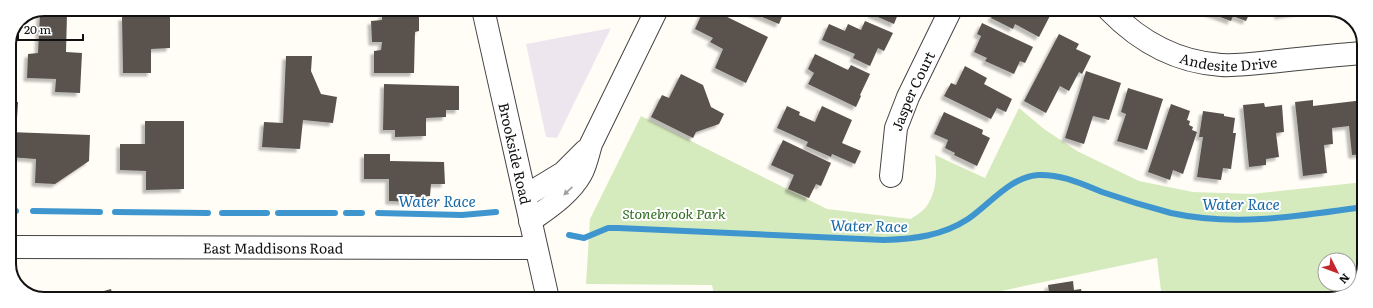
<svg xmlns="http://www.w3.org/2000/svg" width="1373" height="308" font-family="Literata,serif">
	<defs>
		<filter id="shadow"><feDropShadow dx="-3.5" dy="3.5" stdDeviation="1" flood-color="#0004"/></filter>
	</defs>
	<rect width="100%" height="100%" fill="#fffdf5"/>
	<path fill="#eee6ef" d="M611 28 557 138 546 137 526 44Z"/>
	<path fill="#d5ebbd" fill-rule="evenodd" d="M1019 108 1044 129 1077 151 1139 181 1193 192 1252 194 1364 182 1363 271 1352 291 1330 299H1162L1157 258 963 299H833L832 293 809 299H715L712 285 586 284 590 219 641 116 827 209 911 219C915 216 922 212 926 207 937 192 937 173 935 155L985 178ZM1325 260H1349V284H1325Z"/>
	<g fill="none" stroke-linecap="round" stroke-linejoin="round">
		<path stroke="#3f96cf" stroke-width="6" d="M9 211H16
			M33 211 100 212
			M115 212 208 213
			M222 213H267
			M278 213H335
			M346 213H362
			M378 213 462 215 496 212
			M569 235 584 238 608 228H618L884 240C914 239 942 236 968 219 990 204 1010 177 1038 175 1061 174 1082 184 1102 192 1125 200 1148 207 1171 213 1235 227 1300 216 1363 207"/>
	</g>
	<path fill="#5a524d" filter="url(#shadow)" d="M131 9H170V48L151 49V73H123L122 17H131Z
		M704 9H711L768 37 746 83 715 68 723 49 710 42 713 38 695 29Z
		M743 9H785L779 24Z
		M873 9H900L894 24 871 14Z
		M996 9H1051L1053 10 1039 37 1015 24 1013 29 991 18Z
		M1201 10H1251L1246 21 1233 16 1231 21Z
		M1277 10H1300V12L1278 16Z
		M40 14H67L66 52 82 53 80 93 55 92 56 79 27 78 28 54 38 53Z
		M382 14 419 15V31L415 32 414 73H374V51L381 50 382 42H372L371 21 382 20Z
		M865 21 893 33 884 51 878 48 870 66 853 58 855 54 822 40 829 24 845 31 848 24 861 30Z
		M982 23 1033 47 1025 63 1020 61 1014 74 985 61 987 58 974 52 981 36 977 34Z
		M1059 34 1079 44 1076 49 1091 56 1082 74 1079 72 1069 91 1060 86 1046 113 1024 101Z
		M815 54 848 70 851 65 870 74 860 95 861 96 856 107 808 84 814 73 808 69Z
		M286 56H312L311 71 321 94 337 97 333 123 303 120 300 149 262 147 264 122 283 123Z
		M965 66 987 78 984 84 1012 99 1006 112 997 108 991 119 944 96 951 83 956 85Z
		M1086 71 1121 83 1109 120 1093 116 1084 144 1065 138Z
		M681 74 703 85 711 107 724 114 719 124 696 132 693 138 651 117 662 95 669 98Z
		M384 84 459 86V110H446V117L426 118V136L395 137V130H383Z
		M1128 88 1163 99 1147 150 1117 141 1126 114 1121 112Z
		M1313 100V106L1364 100V154L1352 155 1349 126 1332 128 1333 144 1324 145 1327 173 1303 176 1295 102Z
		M9 101 18 102 17 118 9 117Z
		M1264 103 1265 107 1282 105 1284 132 1276 133 1279 157 1266 159V165L1249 167 1243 105Z
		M1171 104 1190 111 1187 120 1190 121 1189 125 1193 127 1192 130 1197 132 1183 174 1173 170 1170 180 1148 172Z
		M787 106 800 112 799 115 815 122 822 106 852 120 842 143 861 151 855 164 832 154 831 157 806 146 808 142 777 128Z
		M1203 111 1224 114V116L1235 118 1233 133H1236L1231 169 1223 168 1221 180 1197 177 1203 137H1199Z
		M944 112 983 130 982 134 990 138 977 166 954 155 955 153 945 148 948 140 934 134Z
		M145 121H184V189L146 190V171L120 170V144H145Z
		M9 132 90 135 89 161 55 184 35 183 36 159 9 157Z
		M783 140 831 163 821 186 816 184 809 198 788 189 794 175 771 165Z
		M364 154H390V161L444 162 445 184H431L430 196 418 197 417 202 389 201V179H364Z
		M1073 281 1074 290 1081 289 1083 299H1050L1048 285Z
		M111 289 113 298H87L86 296Z
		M394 291 395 299H368V292Z
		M305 295H330V299H305Z"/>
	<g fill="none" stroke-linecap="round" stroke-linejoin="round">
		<defs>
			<g id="minor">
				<path id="s1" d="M483 9 548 299"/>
				<path id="s2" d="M1109 10C1139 41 1177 62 1221 65 1240 66 1260 63 1279 61 1307 58 1335 55 1364 53"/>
				<path id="s3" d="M891 176 896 128 908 97 951 9"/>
				<path d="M525 196 563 173 585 151"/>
				<path d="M530 221C548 208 570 194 581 174 586 165 588 154 591 144L657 9"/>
				<path id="s4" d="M9 247 536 248"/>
			</g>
		</defs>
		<use href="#minor" stroke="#444" stroke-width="24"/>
		<use href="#minor" stroke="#fff" stroke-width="22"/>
	</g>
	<defs><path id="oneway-solid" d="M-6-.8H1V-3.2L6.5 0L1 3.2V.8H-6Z"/></defs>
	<use fill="#a0a0a0" href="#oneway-solid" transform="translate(568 191) rotate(137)"/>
	<g text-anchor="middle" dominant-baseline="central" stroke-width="4" stroke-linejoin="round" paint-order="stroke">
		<g font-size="14" fill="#111" stroke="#fff">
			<text stroke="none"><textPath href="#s2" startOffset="135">Andesite Drive</textPath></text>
			<text stroke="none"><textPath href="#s3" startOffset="89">Jasper Court</textPath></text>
			<text stroke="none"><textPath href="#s1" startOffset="148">Brookside Road</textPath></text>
			<text stroke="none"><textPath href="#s4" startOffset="264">East Maddisons Road</textPath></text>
		</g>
		<g font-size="14" font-style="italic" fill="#2f6b1f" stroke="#fff">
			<text x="674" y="213">Stonebrook Park</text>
		</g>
		<g font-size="15" font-style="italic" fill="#1768a6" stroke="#fff">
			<text x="437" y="200">Water Race</text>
			<text x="1241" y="203">Water Race</text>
			<text transform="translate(869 225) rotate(1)">Water Race</text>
		</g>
	</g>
	<path d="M0 0H1373V308H0ZM44 16H1329A28 28 0 0 1 1357 44V264A28 28 0 0 1 1329 292H44A28 28 0 0 1 16 264V44A28 28 0 0 1 44 16Z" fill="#fff" fill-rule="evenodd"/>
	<path fill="none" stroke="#111" stroke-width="2" d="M44 16H1329A28 28 0 0 1 1357 44V264A28 28 0 0 1 1329 292H44A28 28 0 0 1 16 264V44A28 28 0 0 1 44 16Z"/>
	<g transform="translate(1337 272) rotate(132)"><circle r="19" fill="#ffffff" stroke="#a0a0a0"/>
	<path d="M0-3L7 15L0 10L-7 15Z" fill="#c4262e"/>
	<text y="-6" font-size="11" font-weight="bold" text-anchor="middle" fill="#111111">N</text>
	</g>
	<path d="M18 34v6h65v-6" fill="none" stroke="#111111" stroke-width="2"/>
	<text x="24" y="34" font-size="12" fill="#111111" stroke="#ffffff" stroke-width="3" paint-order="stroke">20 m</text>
</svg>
